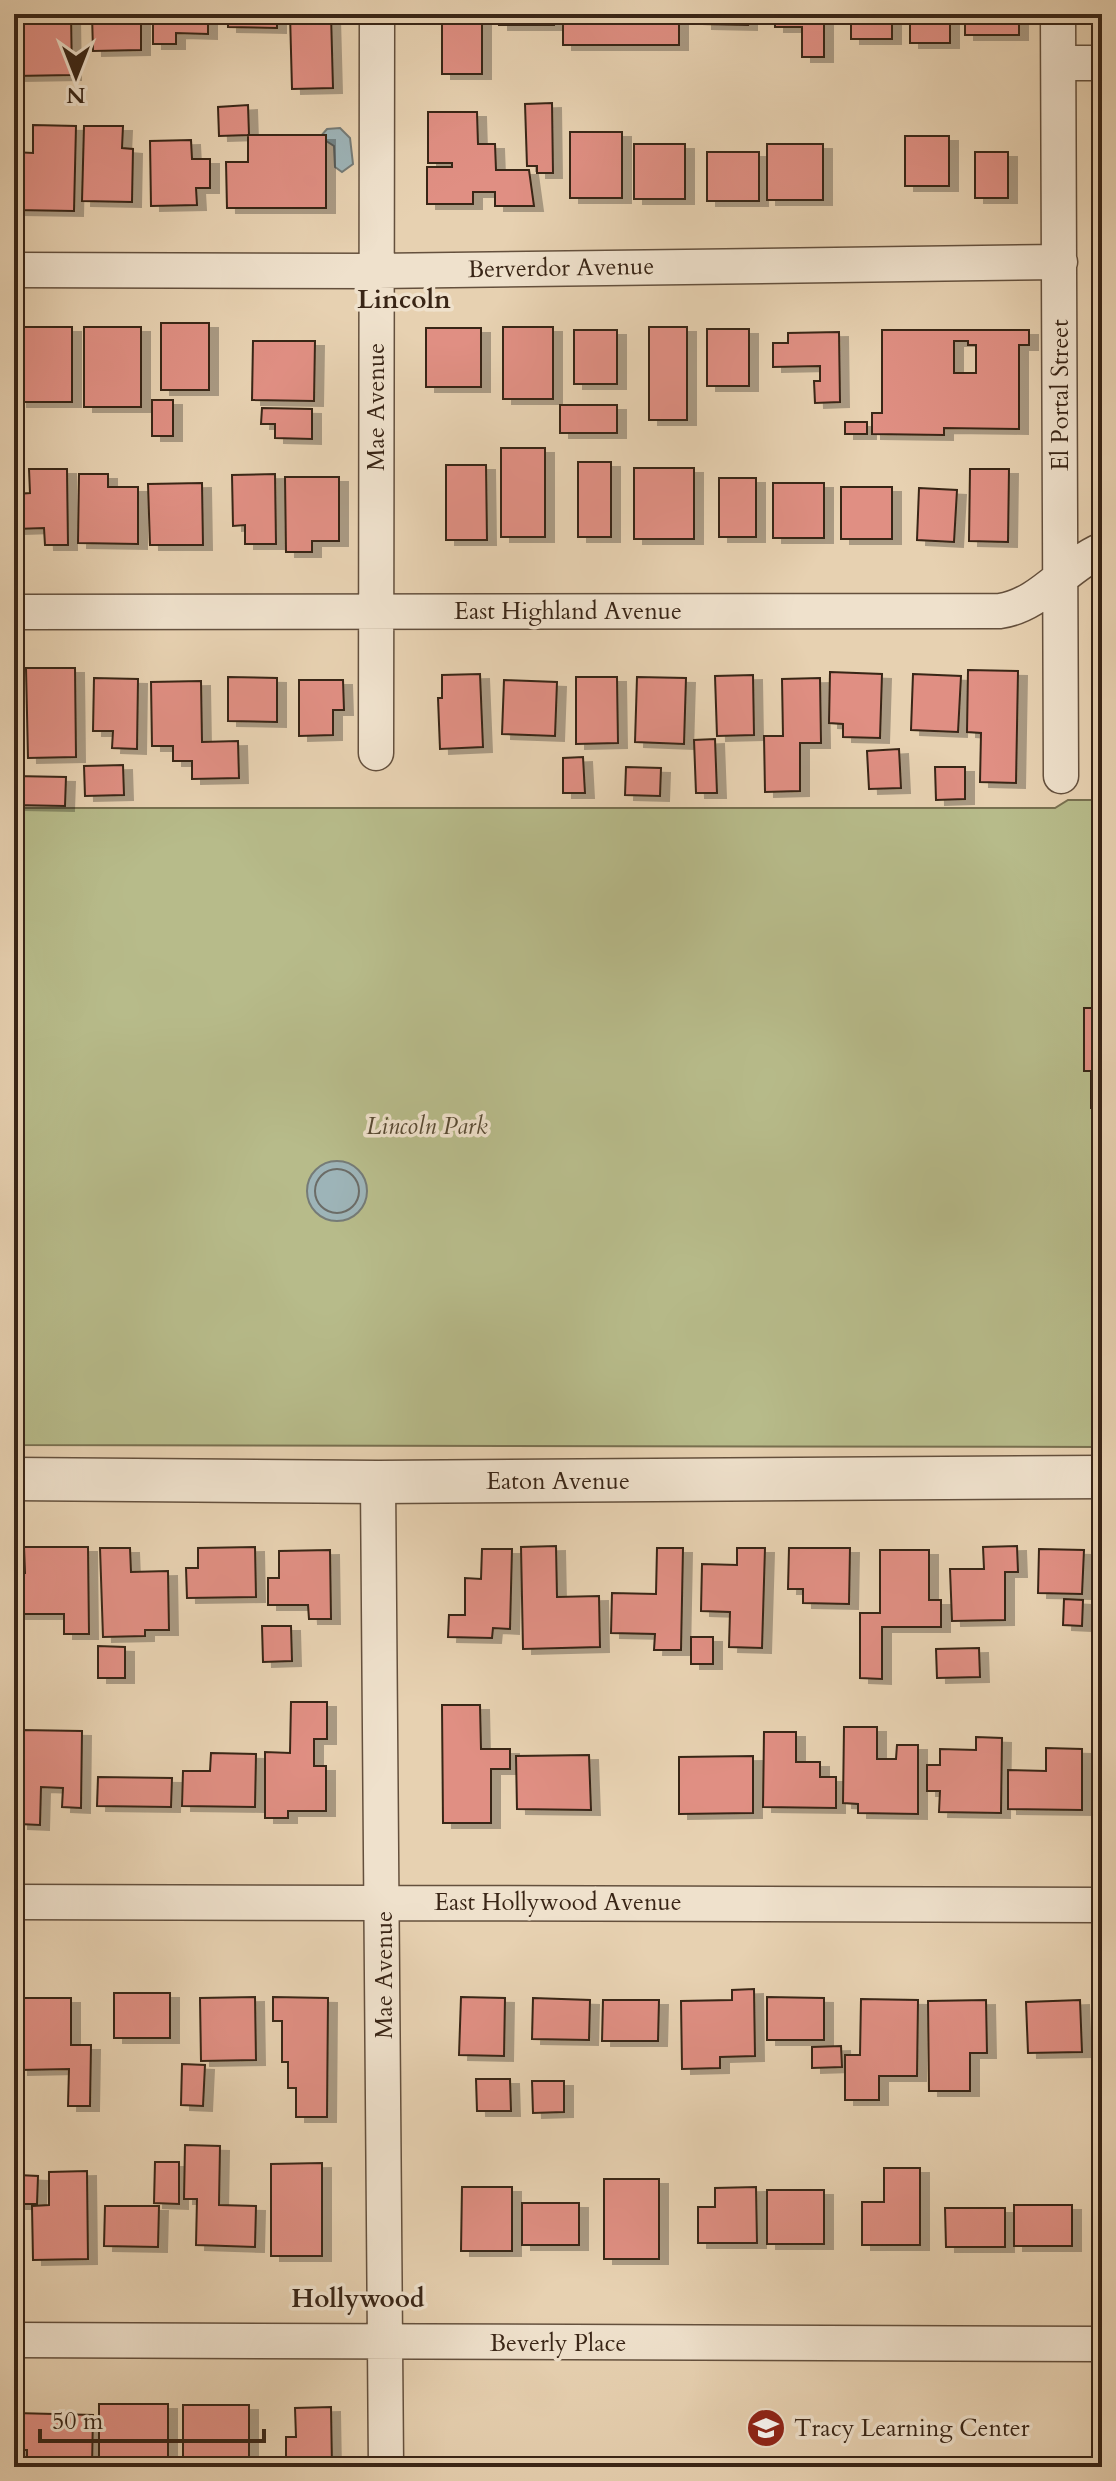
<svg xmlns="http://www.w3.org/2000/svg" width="1116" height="2481" font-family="Cardo,serif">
	<defs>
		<filter id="shadow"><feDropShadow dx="9" dy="5" stdDeviation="0" flood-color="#0004"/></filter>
	</defs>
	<rect width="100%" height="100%" fill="#e7d1b1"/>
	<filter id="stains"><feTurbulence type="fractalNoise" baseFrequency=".0025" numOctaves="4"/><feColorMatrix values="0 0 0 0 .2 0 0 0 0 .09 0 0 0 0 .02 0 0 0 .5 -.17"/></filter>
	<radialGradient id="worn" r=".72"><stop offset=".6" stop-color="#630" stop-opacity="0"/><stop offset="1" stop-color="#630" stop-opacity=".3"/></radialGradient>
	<path fill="#b7bb8a" stroke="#787050" stroke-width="2" d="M1068 800H1102V1447L14 1445V808H1055Z"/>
	<path fill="#9db4b8" stroke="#757b77" stroke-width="2" d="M340 128 350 138 353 164 342 172 335 167 334 146 320 137 327 129Z
		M307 1191a30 30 0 1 1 60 0a30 30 0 1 1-60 0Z"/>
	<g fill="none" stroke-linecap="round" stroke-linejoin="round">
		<path stroke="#6b6c67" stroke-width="2" d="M315 1191a22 22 0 1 1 44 0a22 22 0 1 1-44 0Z"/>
	</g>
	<path fill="#e08f83" stroke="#392516" stroke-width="2" fill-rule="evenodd" filter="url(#shadow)" d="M56 14H71L72 75 15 76 14 20 56 19Z
		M92 14H141V50L93 51Z
		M153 14H208V34L176 33V44H153Z
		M228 14H277V28L228 27Z
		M290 14H331L333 88 292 89Z
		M442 14H482V74H442Z
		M499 14H554V25H499Z
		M563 14H679V45H563Z
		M703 14H748V25L703 24Z
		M775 14H824V57H802V27H775Z
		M851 14H892V39H851Z
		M910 14H950V43H910Z
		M965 14H1019V35H965Z
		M552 103 553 173H537V166H527L525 104Z
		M248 105 249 135 219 136 218 107Z
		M428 112H477L478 144H495L496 170H529L534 206H495V192H473V204H427V167H452V163H428Z
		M33 125 76 126 74 211 14 210V152L33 153Z
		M84 126H123L122 148 133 149 132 202 82 201Z
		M570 132H622V198H570Z
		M248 135H326V208H227L226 162H248Z
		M905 136H949V186H905Z
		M191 140 192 159H210V188H196L197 205 151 206 150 141Z
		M634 144H685V199H634Z
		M767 144H823V200H767Z
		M707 152H759V201H707Z
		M975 152H1008V198H975Z
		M161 323H209V390H161Z
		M18 327H72V402H18Z
		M84 327H141V407H84Z
		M503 327H553V399H503Z
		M649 327H687V420H649Z
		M426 328H481V387H426Z
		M707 329H749V386H707Z
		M574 330H617V384H574Z
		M882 330H1029V345H1019V429L944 428V435L872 434V413H882ZM954 341H968V345H976V373H954Z
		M839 332 840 402 815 403 814 381H820V366L773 367V343H788V333Z
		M253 341H315L314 401 252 400Z
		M152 400H173V436H152Z
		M560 405H617V433H560Z
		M262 408 312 409V439L275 438V424H261Z
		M845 422H867V434H845Z
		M501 448H545V537H501Z
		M578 462H611V537H578Z
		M446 465H486L487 540H446Z
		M634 468H694V539H634Z
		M29 469H67L68 545H45L44 528 16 529V494L30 493Z
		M970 469H1009L1008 542 969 541Z
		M79 474H108V487H138V544L78 543Z
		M275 474 276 544H245V525L233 526 232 475Z
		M285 477H339V541H312V552H286Z
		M719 478H756V537H719Z
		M202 483 203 545H150L148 484Z
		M773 483H824V538H773Z
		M841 487H892V539H841Z
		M919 488 957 490 954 542 917 540Z
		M26 668H75L76 757 28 758Z
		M968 670 1018 671 1016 783 980 782 981 733 967 732Z
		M830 672 882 674 880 738 843 737V724L829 723Z
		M480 674 483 747 440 749 438 698H442V675Z
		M913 674 961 676 958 732 911 730Z
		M753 675 754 735 717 736 715 676Z
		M228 677 277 678V722L228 721Z
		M576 677H617L618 743 576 744Z
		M637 677 686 678 684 744 635 742Z
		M94 678 138 679 137 749 112 748 113 731H93Z
		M820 678 821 743H800V791L765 792 764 736H783L782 679Z
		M299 680H343L344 710H333V735L299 736Z
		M504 680 557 682 555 736 502 734Z
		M201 681 202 742 238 741 239 778 192 779V761H173V746H152L151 682Z
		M715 739 717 793H696L694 740Z
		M899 749 901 788 869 789 867 751Z
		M583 757 585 793H563V758Z
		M123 765 124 795 85 796 84 766Z
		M626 767 661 768 660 796 625 795Z
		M935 767H965V799L936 800Z
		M14 776 66 777 65 806 14 805Z
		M1084 1008H1102V1108H1091V1071H1084Z
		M556 1546 557 1597 599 1596 600 1647 523 1649 521 1547Z
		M1017 1546 1018 1572H1005V1620L952 1621 950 1569H984L983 1547Z
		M24 1547H88L89 1634H64V1614H14V1573H25Z
		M255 1547 256 1597 187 1598 186 1568H198V1548Z
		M100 1548H130L131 1572 168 1571 169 1630H145V1636L103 1637Z
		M657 1548H683L681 1650H654L655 1634 611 1633 612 1593 656 1594Z
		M737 1548H765L762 1648 729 1647 730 1612 701 1611 702 1564 737 1565Z
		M789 1548H850L849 1604 803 1603V1589H788Z
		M482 1549H512L510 1629 493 1628 492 1638 448 1637 449 1615H465V1578L481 1579Z
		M1039 1549 1084 1550 1082 1594 1038 1593Z
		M330 1550 331 1619H309L308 1605H268V1578H279V1551Z
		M880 1550H929V1600H941V1627H882V1679L860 1678V1613H880Z
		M1064 1599 1083 1600 1082 1626 1063 1625Z
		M262 1626H291L292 1661 263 1662Z
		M691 1637H713V1664H691Z
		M98 1646 125 1647V1678H98Z
		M979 1648 980 1677 937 1678 936 1649Z
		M291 1702H327V1739H314V1766H326V1811H288V1818H265V1752L290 1753Z
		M442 1705H480L481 1749H510V1769H491V1823H443Z
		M844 1727H877V1759H896L897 1745H918V1814L858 1813V1804L843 1803Z
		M21 1730 82 1731 81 1808 62 1807 63 1788 41 1787 40 1825 19 1824Z
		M764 1732H796V1762H820V1777H836V1808L763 1807Z
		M976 1737 1002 1738 1001 1813 939 1812 940 1791H927V1765H940V1749L976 1750Z
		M1046 1748 1082 1749V1810L1008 1809V1770L1046 1771Z
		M1098 1751H1102V1811H1097Z
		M211 1753 256 1754 255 1807 182 1806 183 1771H210Z
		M589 1755 591 1810 517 1809 516 1756Z
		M753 1756V1813L679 1814V1757Z
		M98 1777 172 1778 171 1807 97 1806Z
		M754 1989 755 2056 720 2057V2068L682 2069 681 2001 732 2000V1990Z
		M114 1993H170V2038H114Z
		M255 1997 256 2060 201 2061 200 1998Z
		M273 1997 328 1998 327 2117H296V2088H288V2062H282V2021H273Z
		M461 1997 505 1998 504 2056 459 2055Z
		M767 1997 824 1998V2040H767Z
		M19 1998H71V2045H91L90 2106H68L69 2069 19 2070Z
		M533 1998 590 2000 589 2040 532 2039Z
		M861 1999 918 2000 917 2076H879V2100H845V2055H860Z
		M1100 1999H1102L1101 2068Z
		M603 2000H659L658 2041H602Z
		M986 2000 987 2053H970V2091H929L928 2001Z
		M1080 2000 1082 2052 1028 2053 1026 2002Z
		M841 2046 842 2067 812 2068V2047Z
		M182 2064 205 2065 203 2106 181 2105Z
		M476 2079H510L511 2111H477Z
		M532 2081H564V2112L533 2113Z
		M185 2145 220 2146 219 2205 256 2206 255 2247 196 2245 197 2199H184Z
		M155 2162H179V2204L154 2203Z
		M322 2163V2256H271V2164Z
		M884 2168H920V2245H862V2202H884Z
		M87 2171 88 2259 33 2260 32 2206 49 2205V2172Z
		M18 2175 38 2176 37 2204H17Z
		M604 2179H659V2259H604Z
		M462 2187H512V2251H461Z
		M756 2187 757 2243H698V2207H715V2188Z
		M767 2190H824V2244H767Z
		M522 2203H579V2245H522Z
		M1014 2205H1072V2246H1014Z
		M105 2206H159L158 2247 104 2246Z
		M945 2208H1005V2247H946Z
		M99 2404H168V2467H99Z
		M183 2405H249V2467H183Z
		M331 2407 332 2467H296V2460H286V2437H296L295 2408Z
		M15 2413 93 2415 92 2467H27V2450H14Z"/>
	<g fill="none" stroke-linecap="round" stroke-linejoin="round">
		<defs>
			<path id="minor" d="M1058 14 1061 776
				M1059 63H1102
				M14 270 376 271 1060 262
				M14 612 1000 611C1041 605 1065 566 1102 550
				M376 753 377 14
				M378 1482 386 2467
				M14 1902 1102 1905
				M14 2340 1102 2344"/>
			<path id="tertiary" d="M14 1479 378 1482 1102 1477"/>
		</defs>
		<use href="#minor" stroke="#64503d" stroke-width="37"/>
		<use href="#tertiary" stroke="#64503d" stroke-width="45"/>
		<use href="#minor" stroke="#efe1cc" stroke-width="34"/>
		<use href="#tertiary" stroke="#efe1cc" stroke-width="42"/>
	</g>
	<defs>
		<symbol id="school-disc" viewBox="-11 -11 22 22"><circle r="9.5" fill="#8f2418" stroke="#efe1cc"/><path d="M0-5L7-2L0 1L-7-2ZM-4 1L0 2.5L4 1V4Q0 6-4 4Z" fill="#fff"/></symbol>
	</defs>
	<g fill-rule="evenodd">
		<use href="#school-disc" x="744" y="2406" width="44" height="44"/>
	</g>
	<g text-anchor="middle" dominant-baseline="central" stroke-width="7" stroke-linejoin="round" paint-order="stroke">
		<g font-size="24" fill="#392516" stroke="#efe1cc">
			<text transform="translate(561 268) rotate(-1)">Berverdor Avenue</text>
			<text transform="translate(1060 395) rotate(-90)">El Portal Street</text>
			<text transform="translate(376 407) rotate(-90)">Mae Avenue</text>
			<text x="568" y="611">East Highland Avenue</text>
			<text x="558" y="1481">Eaton Avenue</text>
			<text x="558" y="1902">East Hollywood Avenue</text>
			<text transform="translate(384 1975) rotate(-90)">Mae Avenue</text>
			<text x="558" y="2343">Beverly Place</text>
		</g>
		<g font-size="24" font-style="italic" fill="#584a33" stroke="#efe1cc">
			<text x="427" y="1126">Lincoln Park</text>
		</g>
		<g font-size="24" fill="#392516" stroke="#efe1cc" text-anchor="start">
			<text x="794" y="2428">Tracy Learning Center</text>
		</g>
		<g font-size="26" font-weight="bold" fill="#392516" stroke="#efe1cc">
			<text x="404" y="299">Lincoln</text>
			<text x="358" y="2298">Hollywood</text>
		</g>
	</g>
	<rect width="1116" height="2481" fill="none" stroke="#e7d1b1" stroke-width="48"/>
	<rect x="16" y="16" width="1084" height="2449" fill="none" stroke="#392516" stroke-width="4"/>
	<rect x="24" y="24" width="1068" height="2433" fill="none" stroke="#392516" stroke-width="2"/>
	<g transform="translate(76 76) rotate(180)" stroke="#efe1cc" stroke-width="6" paint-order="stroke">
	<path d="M0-6L14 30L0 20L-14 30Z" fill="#392516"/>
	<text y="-12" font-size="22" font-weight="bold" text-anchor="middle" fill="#392516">N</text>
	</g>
	<path d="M40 2429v12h224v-12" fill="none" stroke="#392516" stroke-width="4"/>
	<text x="52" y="2429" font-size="24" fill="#392516" stroke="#efe1cc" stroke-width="6" paint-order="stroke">50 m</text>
	<rect width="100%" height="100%" filter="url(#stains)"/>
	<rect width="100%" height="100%" fill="url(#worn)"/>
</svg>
